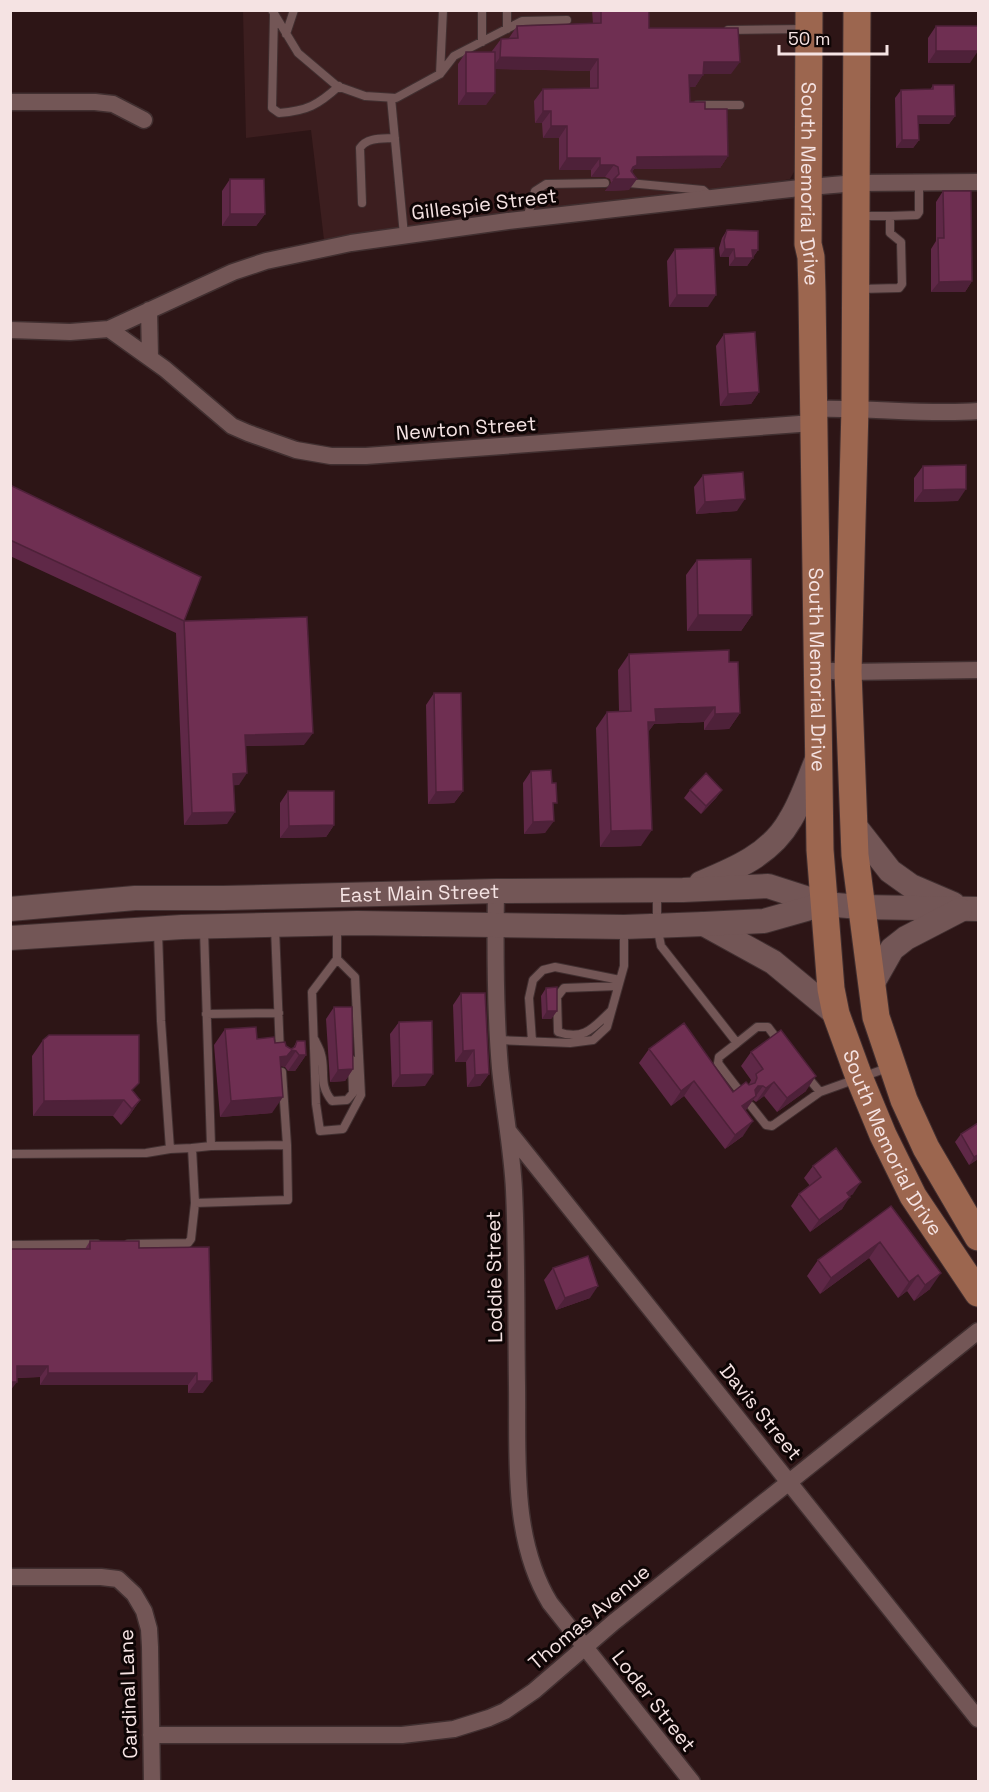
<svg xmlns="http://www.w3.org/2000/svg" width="989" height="1792" font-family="'Space Grotesk',sans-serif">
	<rect width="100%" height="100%" fill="#2d1516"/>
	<path fill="#3c1e1f" d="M243 11H795V170L790 179 780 181 400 227 324 240 311 130 246 138Z"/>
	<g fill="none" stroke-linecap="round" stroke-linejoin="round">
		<defs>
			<path id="service" d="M272 10 298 53 337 86 365 96 396 98 440 74 454 56 522 21 567 20
				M482 10V42
				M507 10V29
				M274 14 272 108 279 113C307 111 318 105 339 86
				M728 30 806 29
				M286 34 294 10
				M440 74 443 10
				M391 98 404 235
				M697 105H740
				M629 183 703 190 711 197
				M362 203 360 148C367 137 383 139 395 138
				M860 216H890
				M527 218 535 191 546 184 605 183
				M860 289 899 288 902 284 901 242 890 233V216L917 215 919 212V182
				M657 893V926L661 946 737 1043 757 1027H768L780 1043
				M337 926V959L312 992 316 1104 320 1131 343 1129 361 1095 355 977 337 959
				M275 928 280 1053
				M158 932 161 1021 170 1149
				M611 1011C593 1028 584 1041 558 1032L557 997 564 988 618 986
				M206 1014 279 1013
				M315 1040C317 1045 320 1049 321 1054 326 1072 318 1084 332 1101L347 1100 353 1093 352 1060
				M498 1040 570 1043 593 1040 607 1027 624 966V928
				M532 1041 529 998 533 980 543 970 555 967 620 980
				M737 1043 719 1057 718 1063 741 1093
				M282 1072 287 1145
				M805 1074 820 1092 890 1067
				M751 1106 766 1125 772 1126 820 1092
				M192 1148 211 1146
				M10 1154 146 1153 170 1149 192 1148 195 1203 191 1239 188 1243 128 1244
				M195 1203 288 1200 287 1145 211 1146 204 930
				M10 1245 97 1244"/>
			<path id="minor" d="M10 102H95L113 104 144 120
				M149 310 150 357
				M109 329 165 369 232 426 248 433 296 450 331 456H366L813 423
				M10 330 70 332 109 329 233 272 266 261 351 243 508 221 809 187 857 183 978 182
				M813 409C868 407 923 415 978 411
				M818 670 848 672 978 670
				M496 891C495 950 495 1009 500 1068 504 1109 512 1149 514 1190 517 1255 516 1320 517 1385 518 1457 511 1539 550 1603L692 1782
				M509 1132 978 1719
				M10 1577H101L118 1579 134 1594 144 1611 149 1629 150 1647 152 1782
				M151 1735H402L454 1729 489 1718 505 1711 534 1691 614 1622 978 1331"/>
			<g id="secondary">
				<path d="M854 825 890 871 911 886 953 904"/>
				<path d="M701 883C735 869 771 854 790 820 802 801 809 778 818 757"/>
				<path id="s1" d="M10 909 135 898H223L496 891 683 890 768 886 824 904 860 907 978 909"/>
				<path d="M704 924 773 962 836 1014"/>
				<path d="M10 938 182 927 357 923 624 927 704 924 764 921 824 904"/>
				<path d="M871 986 892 949 906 938 960 910"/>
			</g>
			<g id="primary">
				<path id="s2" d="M809 10 808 244 811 257 812 293 820 850 831 989 836 1014 859 1077 883 1135 913 1196 978 1293"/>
				<path d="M857 10 855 408 848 672 855 855 876 1017 904 1100 926 1148 978 1237"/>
			</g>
		</defs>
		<use href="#service" stroke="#412f30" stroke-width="10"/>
		<use href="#minor" stroke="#412f30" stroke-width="19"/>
		<use href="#secondary" stroke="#412f30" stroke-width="26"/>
		<use href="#primary" stroke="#412f30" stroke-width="29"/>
		<use href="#service" stroke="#735656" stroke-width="8"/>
		<use href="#minor" stroke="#735656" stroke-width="16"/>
		<use href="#secondary" stroke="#735656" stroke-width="24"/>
		<use href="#primary" stroke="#9c664f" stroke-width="27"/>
	</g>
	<path fill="#5f2847" d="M592 10H649V28L731 74H703L695 87H690V102L705 109 728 156 720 168 634 169 632 172 629 190 605 191 611 183 610 179 605 177H591V170H559V138H543L542 123H535L534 101 543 89 590 88V71L495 69 486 105H458V64L466 52H492V51L501 39 509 38 517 26 593 24Z
		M936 26 970 63H928V38Z
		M933 85 955 116 949 124H919V140L913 148H896L895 98 901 90H930Z
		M230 179 265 214 256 226H222V191Z
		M943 191 972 281 965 292H931V249L936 241V202Z
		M727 230 758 250 747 266H729V257H720L719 248 722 238Z
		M675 249 708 307H669L667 261Z
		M724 334 759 392 751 404 720 406 716 346Z
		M923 466 958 501 914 502V478Z
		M703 475 737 511 696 514 694 487Z
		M10 485 184 621 304 745 246 746 239 785H234L227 824 184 825 176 633 10 556Z
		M697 560 752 615 741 631H687L686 575Z
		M629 654 729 662 740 713 729 729 704 730V722L654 724 648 732 641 846 600 847 596 728 607 712 619 711 618 670Z
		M434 693 463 791 454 803 428 804 426 705Z
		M531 771 552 783 553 808 545 833 524 834 523 783Z
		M690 790H722L716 798 701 814 684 798Z
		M288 791 334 825 326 837 280 838V803Z
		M546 988 557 1011 551 1019H542L541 996Z
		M461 993 489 1074 480 1086 467 1087 466 1062H455L453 1005Z
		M334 1007 353 1069 345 1081 330 1082 326 1019Z
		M399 1022 425 1086 392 1087 390 1034Z
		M225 1029 286 1046 291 1049 293 1048 297 1041 306 1055 295 1071H288L285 1067 281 1066 272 1113 220 1117 214 1045Z
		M43 1040 133 1092 140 1100 129 1116 121 1125 113 1116H33L32 1056Z
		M649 1049 733 1092 749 1084 751 1080 741 1066 751 1052 806 1091 777 1112 764 1096 756 1102 753 1100 745 1111 743 1136 725 1149 684 1096 671 1106 639 1063Z
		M978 1123V1159L969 1165 955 1142 961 1134Z
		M813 1166 853 1194 849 1196 842 1209 810 1232 791 1206 799 1194 810 1186 804 1178Z
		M891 1206 930 1289 914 1301 907 1291 898 1298 869 1258 820 1294 807 1276 818 1260Z
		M90 1241 139 1248 209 1247 203 1393H188V1385H40V1377L17 1378 10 1249H85Z
		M553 1268 590 1298 556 1310 544 1280Z"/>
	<path fill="#4e2139" d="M936 51H978L970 63H928Z
		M500 57 598 59 590 71 492 69Z
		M704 62H740L731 74H695Z
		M689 75H703L695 87H681Z
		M466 93H495L486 105H458Z
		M543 111H551L542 123H535Z
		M918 116H955L949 124H913Z
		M551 126H567L559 138H543Z
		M902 140H919L913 148H896Z
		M728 156 720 168 634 169 629 177 637 179 629 190 605 191 614 179 637 157Z
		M567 158H600L591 170H559Z
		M600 165H614L605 177H591Z
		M230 214H265L256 226H222Z
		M725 249H734L729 257H720Z
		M752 250H758L747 266H729L735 258Z
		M972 281 965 292H931L939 282Z
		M677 295H716L708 307H669Z
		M759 392 751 404 720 406 728 394Z
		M966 489 958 501 914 502 923 490Z
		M745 499 737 511 696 514 705 502Z
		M698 615H752L741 631H687Z
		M715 707 704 722 654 724 644 738H637L655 709Z
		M740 713 729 729 704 730 715 714Z
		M313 733 304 745 237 746 245 735Z
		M247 773 239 785 225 786 233 774Z
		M722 790 716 798 701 814 706 806Z
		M463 791 454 803 428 804 436 792Z
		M235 812 227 824 184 825 192 813Z
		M554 821 545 833 524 834 533 822Z
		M334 825 326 837 280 838 289 826Z
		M652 830 641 846 600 847 611 831Z
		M547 1011H557L551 1019H542Z
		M292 1050 296 1051 285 1067 281 1066 280 1057Z
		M474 1050 466 1062H455L463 1051Z
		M299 1055H306L295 1071H288Z
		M353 1069 345 1081 330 1082 338 1070Z
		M433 1074 425 1086 392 1087 400 1075Z
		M489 1074 480 1086 467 1087 475 1075Z
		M816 1076 806 1091 777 1112 787 1098Z
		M694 1081 684 1096 671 1106 681 1091Z
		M774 1082 764 1096 756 1102 766 1088Z
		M758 1086H763L746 1110 732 1121Z
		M283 1097 272 1113 220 1117 231 1101Z
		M124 1100 113 1116H33L44 1101Z
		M140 1100 129 1116 121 1125 132 1109Z
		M753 1121 743 1136 725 1149 735 1135Z
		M978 1155V1159L969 1165 974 1157Z
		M861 1182 853 1194 838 1205 847 1193Z
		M850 1197 842 1209 810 1232 819 1220Z
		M880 1242 869 1258 820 1294 831 1278Z
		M941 1273 930 1289 914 1301 925 1285Z
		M918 1275 907 1291 898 1298 909 1282Z
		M598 1286 590 1298 556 1310 565 1298Z
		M17 1366H48L40 1377 10 1378Z
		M48 1373H197L188 1385H40Z
		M197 1381H212L203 1393H188Z
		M10 1382H17L10 1391Z"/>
	<path fill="#6f2f52" stroke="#4e2139" stroke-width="1.5" d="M601 10H649V28H738L740 62H704L703 75H689L690 102H705V109H727L728 156 637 157V165L633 167 631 171 637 179H614L619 174 618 167 614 165H600V158H567V126H551V111H543V89L598 88V59L500 57 501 39 518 38 517 26 601 23Z
		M936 26H978V51H936Z
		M466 52H495V93H466Z
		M933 85H954L955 116H918L919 140H902L901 90 933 89Z
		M230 179H264L265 214H230Z
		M943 191H971L972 281 939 282 938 238H944Z
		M727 230 758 231V250H752L753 258H735L734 249H725L724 240Z
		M714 248 716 295H677L675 249Z
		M755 332 759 392 728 394 724 334Z
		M966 465V489L923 490V466Z
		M743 472 745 499 705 502 703 475Z
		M10 485 201 577 184 621 10 540Z
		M751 559 752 615H698L697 560Z
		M307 617 313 733 245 735 247 773 233 774 235 812 192 813 184 621Z
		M729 650V662H738L740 713 715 714V707L655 709 656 722H648L652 830 611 831 607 712 631 711 629 654Z
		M434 693H461L463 791 436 792Z
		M551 770 552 783H556L557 803H553L554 821 533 822 531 771Z
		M706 773 722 790 706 806 690 790Z
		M288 791H334V825L289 826Z
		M557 987V1011H547L546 988Z
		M461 993H485L489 1074 475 1075 474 1050 463 1051Z
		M334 1007H352L353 1069 338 1070Z
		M432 1021 433 1074 400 1075 399 1022Z
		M684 1023 733 1092 746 1082 749 1085 755 1083 757 1078 756 1074 763 1069 751 1052 781 1030 816 1076 787 1098 774 1082 766 1088 763 1086H758L755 1090 756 1096 742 1106 753 1121 735 1135 694 1081 681 1091 649 1049Z
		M256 1027 257 1039 274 1037 275 1043 285 1042 286 1046 291 1049 295 1047 297 1041H305L306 1055H299L296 1051 292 1050 287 1056 280 1057 283 1097 231 1101 225 1029Z
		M49 1035H139V1083L132 1090 140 1100 132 1109 124 1100 44 1101 43 1040Z
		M978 1123V1155L974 1157 961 1134Z
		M836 1148 861 1182 847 1193 850 1197 819 1220 799 1194 821 1177 813 1166Z
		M891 1206 941 1273 925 1285 918 1275 909 1282 880 1242 831 1278 818 1260Z
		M90 1241H139V1248L209 1247 212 1381H197V1373H48V1366H17V1382H10V1249H90Z
		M588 1256 598 1286 565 1298 553 1268Z"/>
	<g text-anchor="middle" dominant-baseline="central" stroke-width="6" stroke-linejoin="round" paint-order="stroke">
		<g font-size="20" fill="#f5e3e3" stroke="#0e0505">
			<text stroke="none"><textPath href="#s2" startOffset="174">South Memorial Drive</textPath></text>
			<text transform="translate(484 204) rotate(-7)">Gillespie Street</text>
			<text transform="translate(466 428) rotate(-4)">Newton Street</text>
			<text stroke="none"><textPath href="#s2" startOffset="660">South Memorial Drive</textPath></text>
			<text stroke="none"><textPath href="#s1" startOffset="410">East Main Street</textPath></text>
			<text stroke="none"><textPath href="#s2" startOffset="1146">South Memorial Drive</textPath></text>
			<text transform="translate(494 1277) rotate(-91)">Loddie Street</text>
			<text transform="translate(761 1412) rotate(51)">Davis Street</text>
			<text transform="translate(589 1617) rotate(-40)">Thomas Avenue</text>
			<text transform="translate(128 1694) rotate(-92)">Cardinal Lane</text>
			<text transform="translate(654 1701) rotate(52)">Loder Street</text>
		</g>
	</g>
	<rect width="989" height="1792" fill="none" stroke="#f5e3e3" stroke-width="24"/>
	<path d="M779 45v9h108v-9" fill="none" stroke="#f5e3e3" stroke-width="3"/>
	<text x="788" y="45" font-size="18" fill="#f5e3e3" stroke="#0e0505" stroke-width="4.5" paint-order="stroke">50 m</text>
</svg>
